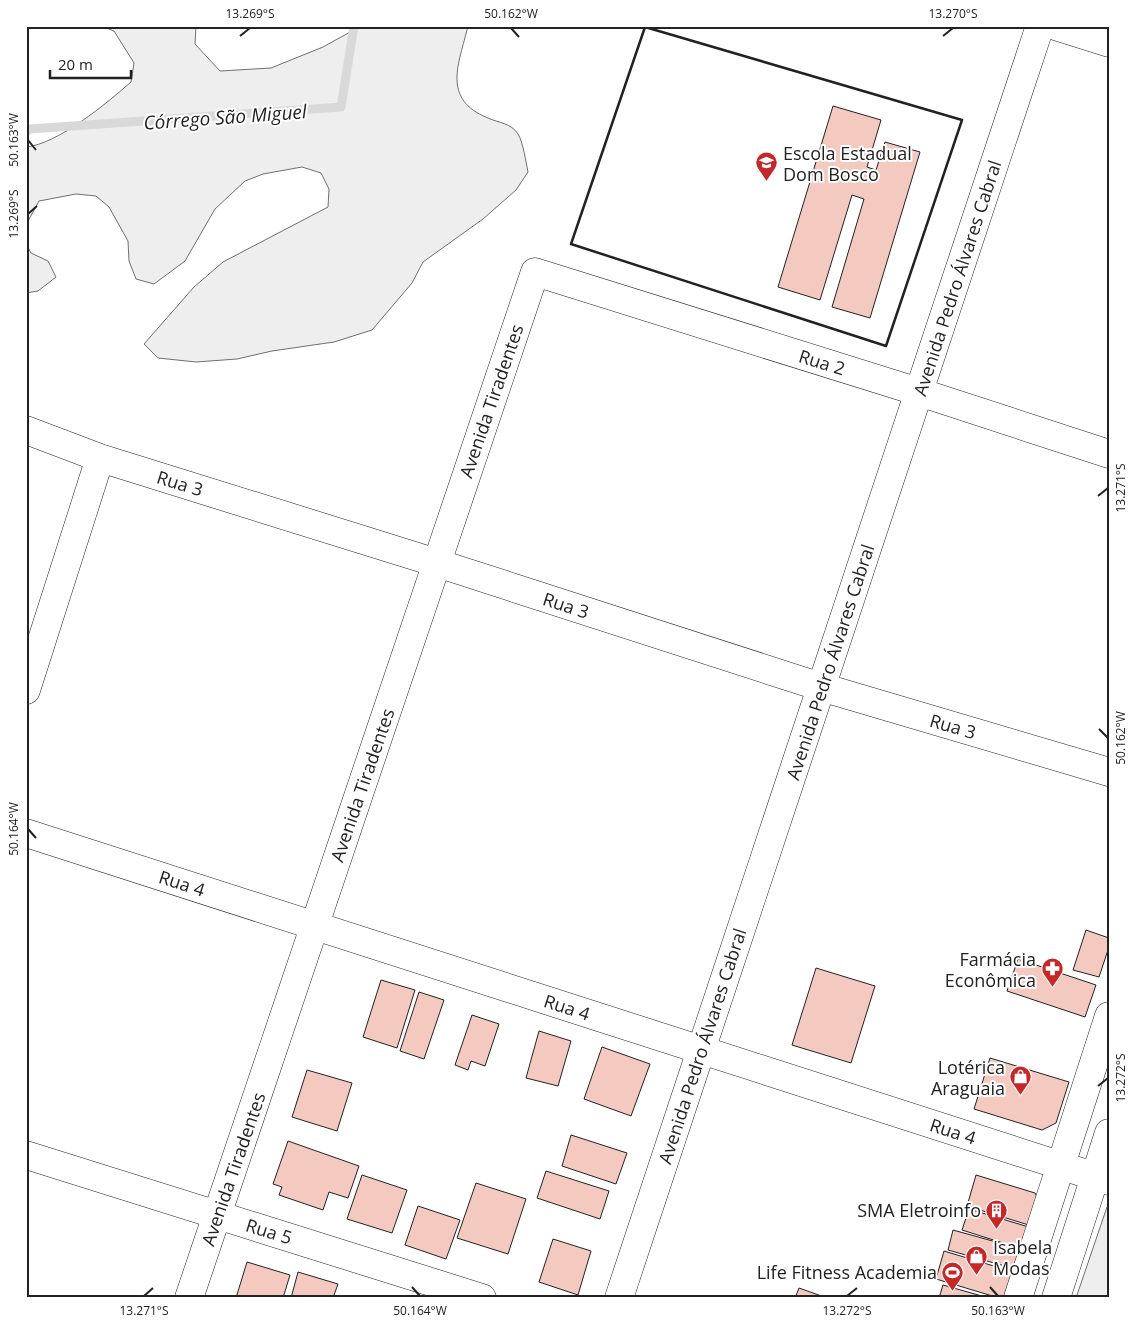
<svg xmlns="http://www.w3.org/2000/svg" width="1135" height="1324" font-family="'Open Sans',sans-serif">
	<rect width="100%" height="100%" fill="#fff"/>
	<path fill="#eee" stroke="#6f6f6f" d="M102 26H196L195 44 220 71 271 68 323 47 361 26H468C459 64 441 99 488 118 499 123 511 123 518 134 523 142 526 162 528 172L516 190 483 219 423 262 412 283 372 330 334 342 272 351 237 359 196 362 158 358 144 344 194 287 223 262 328 207 329 189 321 173 302 167 263 174 245 181 215 209 185 261 154 284 136 279 129 261 128 241 109 207 96 196 76 194 39 201 26 225V147C58 144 107 103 131 82L134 63 114 31Z
		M26 244 31 253 48 261 56 277 38 291 26 293Z
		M1107 1207 1109 1208V1298H1076Z"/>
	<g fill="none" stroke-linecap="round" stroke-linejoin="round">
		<path stroke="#d9d9d9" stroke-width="9" d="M26 132 30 129 341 107 354 26"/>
	</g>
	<path fill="#f3c9c0" stroke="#222" d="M833 106 881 120 867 167 876 170 885 142 920 152 870 318 832 307 864 199 852 195 820 300 778 287Z
		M1086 930 1109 938V947L1099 977 1073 970Z
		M1018 959 1096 985 1085 1017 1007 991Z
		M816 968 875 986 851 1063 792 1045Z
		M381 980 415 990 397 1048 363 1037Z
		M419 992 444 1000 424 1059 400 1051Z
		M472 1015 499 1024 485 1066 471 1061 468 1070 455 1065Z
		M539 1031 571 1041 558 1086 526 1078Z
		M602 1047 650 1064 631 1116 584 1099Z
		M990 1058 1069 1082 1056 1123 1042 1130 974 1109Z
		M307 1070 352 1083 337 1131 292 1117Z
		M571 1135 627 1153 616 1184 562 1166Z
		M288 1141 359 1166 348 1198 329 1192 323 1210 279 1195 282 1187 273 1184Z
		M546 1171 609 1191 600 1219 537 1198Z
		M362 1175 407 1190 392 1233 347 1219Z
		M976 1175 1035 1193 1039 1201 1032 1226 967 1206Z
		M476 1183 526 1199 508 1254 457 1238Z
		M418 1206 460 1220 446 1259 405 1245Z
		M969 1209 1032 1228 1025 1250 962 1230Z
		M953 1230 1025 1250 1019 1270 948 1250Z
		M553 1239 591 1251 578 1295 539 1282Z
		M944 1251 1017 1273 1010 1298H999L936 1279Z
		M247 1262 290 1275 283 1298H236Z
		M298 1272 338 1284 333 1298H291Z
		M943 1285 989 1298H939Z
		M799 1288 827 1298H795Z"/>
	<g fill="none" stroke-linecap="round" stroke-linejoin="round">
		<defs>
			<path id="minor" d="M1055 26 1109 43
				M26 430 100 458 437 563 821 687 1109 772
				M26 690 100 458
				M26 833 1109 1181
				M26 1155 482 1298
				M189 1298 535 272 919 392 1109 454
				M619 1298 1040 26"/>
			<path id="major" d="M1018 1298 1109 1016
				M1056 1298 1109 1133"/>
		</defs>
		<use href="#minor" stroke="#222" stroke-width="29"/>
		<use href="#major" stroke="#222" stroke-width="29"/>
		<use href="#minor" stroke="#fff" stroke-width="28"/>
		<use href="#major" stroke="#fff" stroke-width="28"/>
		<path stroke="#222" stroke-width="2.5" d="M645 27 962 120 886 346 571 244Z"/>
	</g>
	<path fill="none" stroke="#222" stroke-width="2" d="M511 28 519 37M240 36 250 28M943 36 953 28M28 140 36 150M28 214 37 206M1098 496 1108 488M1099 729 1108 738M28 829 36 838M1098 1086 1108 1078M412 1287 420 1296M990 1287 998 1296M144 1296 153 1288M847 1296 857 1288"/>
	<defs>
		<symbol id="school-pin" viewBox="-11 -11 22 30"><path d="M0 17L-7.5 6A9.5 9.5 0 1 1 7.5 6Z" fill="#c62828" stroke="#fff"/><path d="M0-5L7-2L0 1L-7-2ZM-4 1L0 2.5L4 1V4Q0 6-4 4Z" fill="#fff"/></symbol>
		<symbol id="pharmacy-pin" viewBox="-11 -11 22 30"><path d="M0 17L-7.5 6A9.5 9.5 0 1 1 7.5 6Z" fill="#c62828" stroke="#fff"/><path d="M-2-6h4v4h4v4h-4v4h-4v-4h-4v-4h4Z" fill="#fff"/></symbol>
		<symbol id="shop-pin" viewBox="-11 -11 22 30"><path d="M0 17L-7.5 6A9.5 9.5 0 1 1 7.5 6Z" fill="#c62828" stroke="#fff"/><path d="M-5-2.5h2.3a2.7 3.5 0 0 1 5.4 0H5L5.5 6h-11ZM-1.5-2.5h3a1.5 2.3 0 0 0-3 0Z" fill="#fff"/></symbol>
		<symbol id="building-pin" viewBox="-11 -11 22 30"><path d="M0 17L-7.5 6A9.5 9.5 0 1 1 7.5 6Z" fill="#c62828" stroke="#fff"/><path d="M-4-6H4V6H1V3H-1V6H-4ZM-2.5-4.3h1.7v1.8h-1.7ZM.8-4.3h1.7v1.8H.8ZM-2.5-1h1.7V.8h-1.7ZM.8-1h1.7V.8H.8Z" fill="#fff"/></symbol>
		<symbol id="stadium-pin" viewBox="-11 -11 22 30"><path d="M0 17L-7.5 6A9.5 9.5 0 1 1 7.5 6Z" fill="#c62828" stroke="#fff"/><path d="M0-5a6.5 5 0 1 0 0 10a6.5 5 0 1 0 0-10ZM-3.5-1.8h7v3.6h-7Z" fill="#fff"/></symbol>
	</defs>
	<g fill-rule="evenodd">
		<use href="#school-pin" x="754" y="150" width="25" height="34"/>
		<use href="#pharmacy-pin" x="1040" y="956" width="25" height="34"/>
		<use href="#shop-pin" x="1008" y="1064" width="25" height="34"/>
		<use href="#building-pin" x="984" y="1198" width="25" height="34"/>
		<use href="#shop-pin" x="964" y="1244" width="25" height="34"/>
		<use href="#stadium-pin" x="940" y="1260" width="25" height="34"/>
	</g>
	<g text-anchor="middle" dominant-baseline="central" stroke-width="4" stroke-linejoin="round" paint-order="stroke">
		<g font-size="18" fill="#222" stroke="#fff" text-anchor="end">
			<text x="783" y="153" text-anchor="start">Escola Estadual<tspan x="783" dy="21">Dom Bosco</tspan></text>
			<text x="1036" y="959">Farmácia<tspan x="1036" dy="21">Econômica</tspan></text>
			<text x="1005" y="1067">Lotérica<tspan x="1005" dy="21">Araguaia</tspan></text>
			<text x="981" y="1210">SMA Eletroinfo</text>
			<text x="993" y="1247" text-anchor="start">Isabela<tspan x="993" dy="21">Modas</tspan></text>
			<text x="937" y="1272">Life Fitness Academia</text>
		</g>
		<g font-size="18" fill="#222" stroke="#fff">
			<text transform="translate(957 278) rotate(-72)">Avenida Pedro Álvares Cabral</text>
			<text transform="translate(822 362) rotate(17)">Rua 2</text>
			<text transform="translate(491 401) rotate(-71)">Avenida Tiradentes</text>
			<text transform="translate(180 483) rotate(17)">Rua 3</text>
			<text transform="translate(566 605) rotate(18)">Rua 3</text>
			<text transform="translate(830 662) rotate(-72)">Avenida Pedro Álvares Cabral</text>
			<text transform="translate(953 726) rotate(16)">Rua 3</text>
			<text transform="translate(362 785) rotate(-71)">Avenida Tiradentes</text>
			<text transform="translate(182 883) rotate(18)">Rua 4</text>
			<text transform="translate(567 1007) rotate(18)">Rua 4</text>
			<text transform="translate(702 1046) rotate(-72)">Avenida Pedro Álvares Cabral</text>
			<text transform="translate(953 1131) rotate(18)">Rua 4</text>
			<text transform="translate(233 1169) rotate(-71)">Avenida Tiradentes</text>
			<text transform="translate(269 1231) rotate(17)">Rua 5</text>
		</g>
		<g font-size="19" font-style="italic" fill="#222" stroke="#fff">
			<text transform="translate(225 117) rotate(-4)">Córrego São Miguel</text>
		</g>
	</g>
	<rect width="1135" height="1324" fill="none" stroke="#ffffff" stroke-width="55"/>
	<path d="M50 70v8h81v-8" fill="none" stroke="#222222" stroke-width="2.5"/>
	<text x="58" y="70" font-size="15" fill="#222222" stroke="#ffffff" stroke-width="4" paint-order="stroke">20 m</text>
	<rect x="28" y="28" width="1080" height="1268" fill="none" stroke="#222" stroke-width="2"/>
	<g font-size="12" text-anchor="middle" fill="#222">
		<text x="250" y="18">13.269°S</text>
		<text x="511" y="18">50.162°W</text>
		<text x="953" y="18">13.270°S</text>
		<text transform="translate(14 140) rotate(-90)" y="4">50.163°W</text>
		<text transform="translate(14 214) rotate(-90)" y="4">13.269°S</text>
		<text transform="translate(1121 488) rotate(-90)" y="4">13.271°S</text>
		<text transform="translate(1121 738) rotate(-90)" y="4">50.162°W</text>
		<text transform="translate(14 829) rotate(-90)" y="4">50.164°W</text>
		<text transform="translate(1121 1078) rotate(-90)" y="4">13.272°S</text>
		<text x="144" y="1315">13.271°S</text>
		<text x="420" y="1315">50.164°W</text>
		<text x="847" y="1315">13.272°S</text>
		<text x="998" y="1315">50.163°W</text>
	</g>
</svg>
